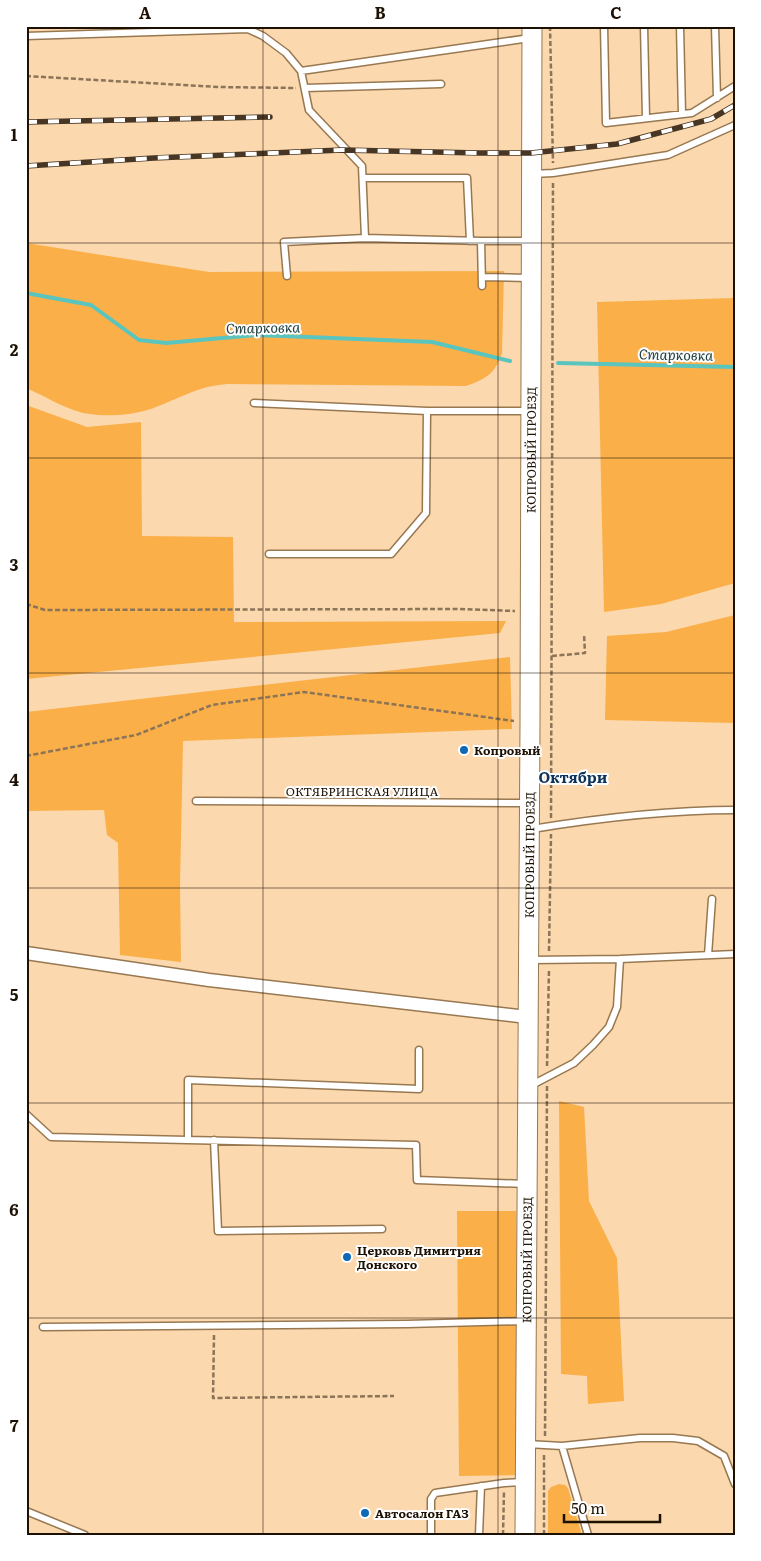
<svg xmlns="http://www.w3.org/2000/svg" width="761" height="1561" font-family="Literata,serif">
	<rect width="100%" height="100%" fill="#fbd8ae"/>
	<path fill="#faaf49" d="M26 243 209 272 504 271 502 353C495 374 486 379 466 386L227 384C219 385 209 386 201 389 184 394 168 403 151 409 129 416 105 417 83 413 63 408 45 396 26 388Z
		M735 298V583L661 604 604 612 597 302Z
		M26 405 87 427 141 422 142 536 233 537 234 622 506 621 500 633 26 679Z
		M735 615V723L605 720 607 636 666 632Z
		M510 657 512 729 183 741 180 885 181 962 120 955 118 843 107 835 104 810 26 811V712Z
		M559 1101 584 1107 589 1201 617 1258 624 1401 588 1404 587 1376 561 1374Z
		M457 1211H516L519 1475 459 1476Z
		M559 1484 565 1485 568 1488 582 1535H548V1491L551 1487Z"/>
	<g fill="none" stroke-linecap="round" stroke-linejoin="round">
		<path stroke="#5ac4bf" stroke-width="4" d="M26 293 91 305 139 340 166 343 257 335 432 342 510 361
			M558 363 735 367"/>
		<defs>
			<path id="service" d="M604 26 606 123 692 113 735 86
				M644 26 646 118
				M680 26 682 114
				M715 26 717 98
				M26 36 248 29 263 36 286 53 301 71 309 110 362 166 365 238
				M301 71 530 38
				M305 88 441 84
				M532 174 553 173 668 155 735 125
				M363 178H467L470 241
				M481 241H530
				M287 276 284 242 365 238 481 241 482 286
				M482 277 528 278
				M254 403 427 411
				M269 554H391L426 513 427 411H530
				M196 801 527 803
				M532 829C599 818 667 810 735 810
				M708 955 712 899
				M531 960 620 959 735 954
				M530 1086 574 1063 593 1045 609 1027 617 1007 620 959
				M26 1114 51 1137 416 1145 417 1180 525 1184
				M188 1140V1080L419 1089V1050
				M214 1140 218 1231 382 1229
				M43 1327 407 1324 524 1321
				M527 1444 562 1446 640 1438H673L698 1441 724 1456 735 1484
				M562 1446 588 1535
				M26 1511 85 1535
				M431 1535V1499L435 1493 504 1483 524 1482
				M479 1535 481 1486"/>
			<path id="minor" d="M26 953 209 980 527 1017"/>
			<g id="secondary">
				<path id="s1" d="M525 1535 530 724 532 26"/>
			</g>
		</defs>
		<use href="#service" stroke="#987851" stroke-width="9"/>
		<use href="#minor" stroke="#987851" stroke-width="15"/>
		<use href="#secondary" stroke="#987851" stroke-width="21"/>
		<path stroke="#8c7458" stroke-width="2.5" stroke-dasharray="5 2.5" stroke-linecap="butt" d="M550 26 553 163
			M26 76 218 87 296 88
			M26 604 45 610 460 609 515 611
			M552 656 585 653 584 634
			M26 756 136 735 212 705 304 692 514 721
			M551 818 553 181
			M549 951 551 834
			M547 1066 549 969
			M214 1335 213 1398 394 1396
			M545 1436 547 1086
			M503 1535 504 1491
			M544 1535V1454"/>
		<use href="#service" stroke="#fff" stroke-width="6"/>
		<use href="#minor" stroke="#fff" stroke-width="12"/>
		<use href="#secondary" stroke="#fff" stroke-width="19"/>
		<defs>
			<path id="rail" d="M26 122 270 117
				M26 166 154 158 342 150 480 153H531L617 144 711 119 735 105"/>
		</defs>
		<use href="#rail" stroke="#473623" stroke-width="5.5"/>
		<use href="#rail" stroke="#fff" stroke-width="4" stroke-dasharray="11" stroke-linecap="butt"/>
	</g>
	<path fill="none" stroke="#1d1103" stroke-width="1" stroke-opacity="0.55" d="M263 26V1535M498 26V1535M26 243H735M26 458H735M26 673H735M26 888H735M26 1103H735M26 1318H735"/>
	<g fill="#0d68b5" stroke="#fff" stroke-width="2">
		<circle cx="464" cy="750" r="5"/>
		<circle cx="347" cy="1257" r="5"/>
		<circle cx="365" cy="1513" r="5"/>
	</g>
	<g text-anchor="middle" dominant-baseline="central" stroke-width="4" stroke-linejoin="round" paint-order="stroke">
		<g font-size="12" fill="#1d1103" stroke="#fff">
			<text stroke="none"><textPath href="#s1" startOffset="1085">КОПРОВЫЙ ПРОЕЗД</textPath></text>
			<text x="362" y="791">ОКТЯБРИНСКАЯ УЛИЦА</text>
			<text stroke="none"><textPath href="#s1" startOffset="680">КОПРОВЫЙ ПРОЕЗД</textPath></text>
			<text stroke="none"><textPath href="#s1" startOffset="275">КОПРОВЫЙ ПРОЕЗД</textPath></text>
		</g>
		<g font-size="12" font-weight="bold" fill="#1d1103" stroke="#fff" text-anchor="start">
			<text x="474" y="750">Копровый</text>
			<text x="357" y="1250">Церковь Димитрия<tspan x="357" dy="14">Донского</tspan></text>
			<text x="375" y="1513">Автосалон ГАЗ</text>
		</g>
		<g font-size="14" font-style="italic" fill="#224341" stroke="#fff">
			<text transform="translate(263 327) rotate(-1)">Старковка</text>
			<text transform="translate(676 354) rotate(1)">Старковка</text>
		</g>
		<g font-size="15" font-weight="bold" fill="#0c3359" stroke="#fff">
			<text x="573" y="776">Октябри</text>
		</g>
	</g>
	<rect width="761" height="1561" fill="none" stroke="#ffffff" stroke-width="55"/>
	<path d="M564 1514v8h96v-8" fill="none" stroke="#1d1103" stroke-width="2.5"/>
	<text x="571" y="1514" font-size="15" fill="#1d1103" stroke="#ffffff" stroke-width="4" paint-order="stroke">50 m</text>
	<rect x="28" y="28" width="706" height="1506" fill="none" stroke="#1d1103" stroke-width="2"/>
	<g font-size="16" text-anchor="middle" font-weight="bold" fill="#1d1103">
		<text x="145" y="19">A</text>
		<text x="380" y="19">B</text>
		<text x="616" y="19">C</text>
		<text x="14" y="141">1</text>
		<text x="14" y="356">2</text>
		<text x="14" y="571">3</text>
		<text x="14" y="786">4</text>
		<text x="14" y="1001">5</text>
		<text x="14" y="1216">6</text>
		<text x="14" y="1432">7</text>
	</g>
</svg>
